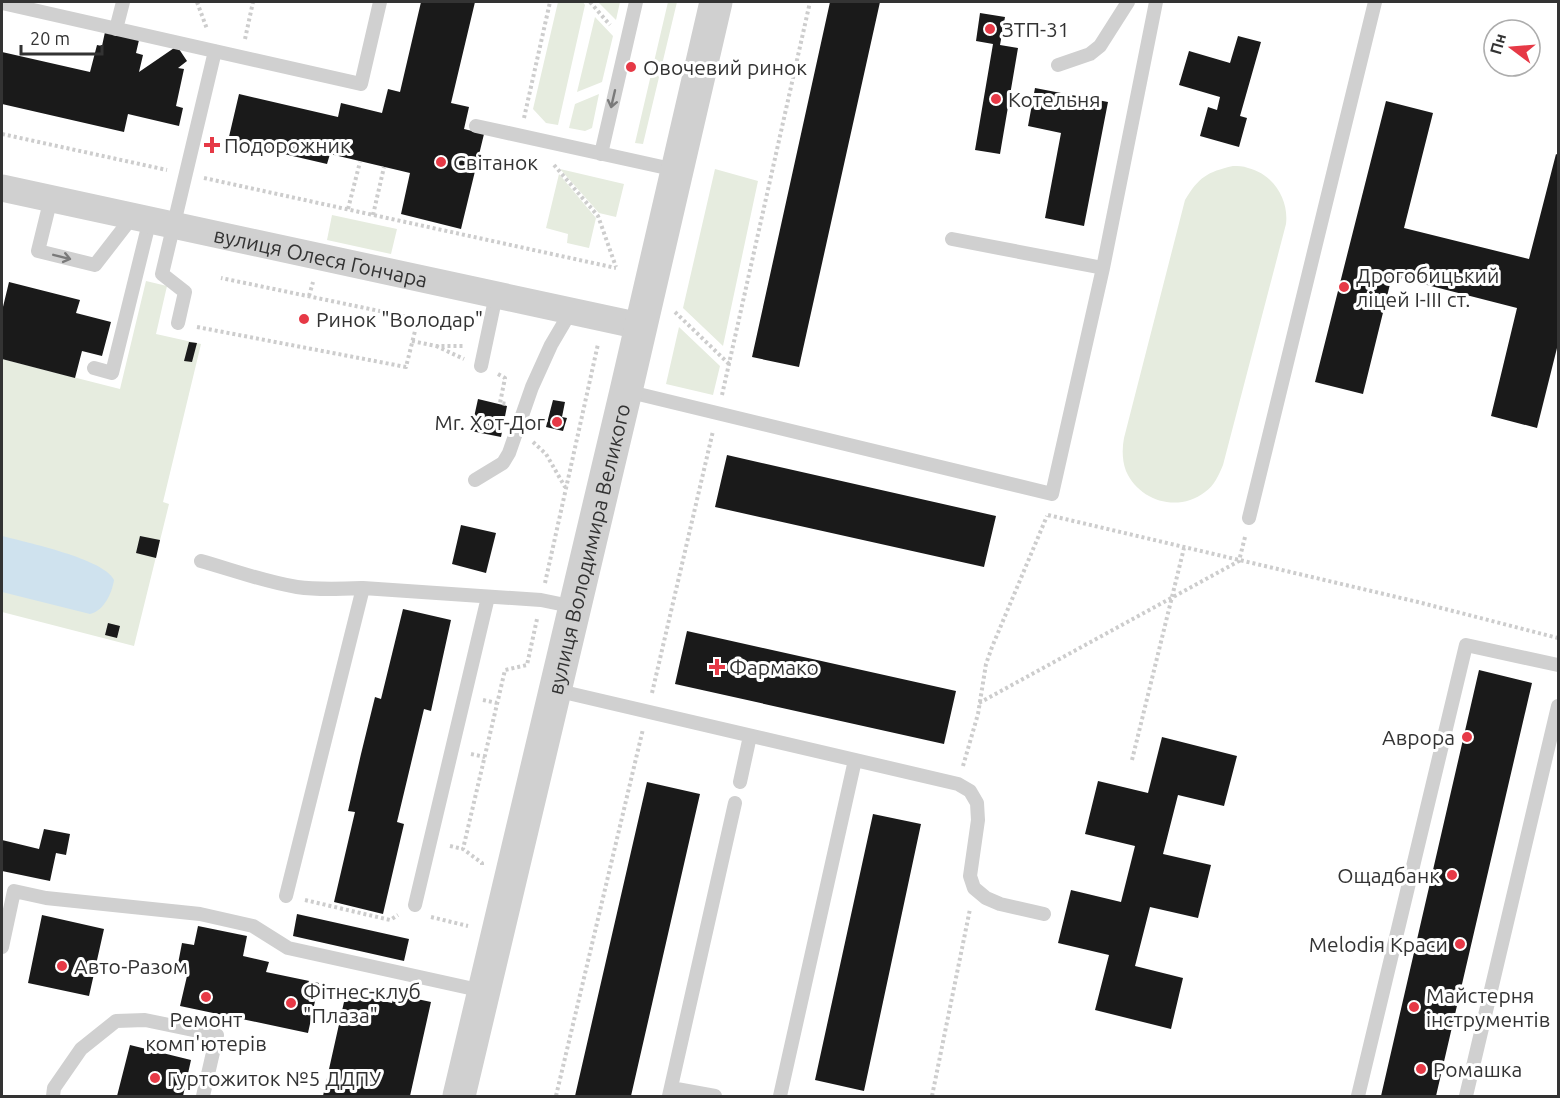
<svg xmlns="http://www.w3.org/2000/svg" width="1560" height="1098" font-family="Ubuntu,sans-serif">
	<rect width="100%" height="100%" fill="#fff"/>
	<path fill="#e6ecdf" d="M558 2H583L585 5 558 125 546 123 533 109Z
		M598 2H620L616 20Z
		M668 2H677L643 144 635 143Z
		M595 17 613 36 602 82 577 92Z
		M599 94 592 128 585 131 569 128 575 104Z
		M1233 166C1238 166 1243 166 1248 168 1273 174 1289 199 1286 224L1223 465C1219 475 1214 486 1205 492 1178 513 1139 501 1126 471 1122 460 1122 449 1124 438L1185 200C1199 177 1207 172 1233 166Z
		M560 169 624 184 616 217 599 213Z
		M715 169 758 181 723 346 683 308Z
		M559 174 596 218 589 248 567 243 568 234 546 228Z
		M332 215 397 229 391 254 327 240Z
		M146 281 167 286 156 334 201 344 163 502 169 504 134 646 2 612V359L120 389Z
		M679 327 720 366 713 395 666 384Z"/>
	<path fill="#cfe2ee" d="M2 536C25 542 105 559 114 580 112 593 104 611 90 614L2 592Z"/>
	<path fill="#1a1a1a" d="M421 2H475L451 103 469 107 464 129 484 134 461 229 401 214 410 173 330 154 327 164 228 141 239 94 338 117 341 103 382 113 388 89 400 92Z
		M830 2H880L799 367 752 357Z
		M980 13 1005 17 1000 45 1018 48 1000 154 975 150 993 44 976 41Z
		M105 32 139 40 136 53 143 55 139 72 177 46 187 61 178 68 184 69 176 106 183 108 179 126 128 114 124 132 2 104V52L90 72 97 45 102 46Z
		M1238 36 1261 42 1240 116 1247 118 1239 147 1200 136 1208 107 1217 110 1220 97 1179 85 1189 51 1230 63Z
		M1035 88 1108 102 1084 226 1045 218 1061 133 1028 126Z
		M1386 101 1433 113 1404 228 1529 259 1556 154 1558 155V344L1537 428 1491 416 1517 308 1392 276 1363 394 1315 382Z
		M9 282 80 300 76 313 111 322 102 356 82 351 75 378 2 359V311Z
		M189 342 197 343 192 362 184 361Z
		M478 399 507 406 501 437 471 431Z
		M553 400 565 402 562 417 567 418 563 431 546 427Z
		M727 455 996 516 984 567 715 507Z
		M461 525 496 533 486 573 452 564Z
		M140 536 160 540 156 558 136 553Z
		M403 609 451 620 431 711 424 709 397 822 404 824 383 914 334 902 355 812 348 811 361 754 375 697 381 699Z
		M108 623 120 626 117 638 105 635Z
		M687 631 956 691 944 744 675 684Z
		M1479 670 1532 683 1436 1096H1381Z
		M1162 737 1237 756 1224 806 1178 795 1163 854 1211 865 1198 918 1150 907 1135 966 1183 978 1171 1029 1095 1010 1109 955 1058 943 1071 890 1121 902 1135 846 1085 834 1098 781 1148 793Z
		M647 782 700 794 631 1096H575Z
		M873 814 921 824 864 1091 815 1080Z
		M44 829 70 834 66 855 56 853 50 881 2 871V840L39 849Z
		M297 914 409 939 404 961 293 936Z
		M42 915 104 929 89 996 28 983Z
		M198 926 247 936 243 956 269 962 266 972 319 983 308 1033 180 1006 187 976 176 974 182 943 194 945Z
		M346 993 392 1003 394 994 431 1002 410 1096H323Z
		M130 1045 191 1060 183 1096H117Z"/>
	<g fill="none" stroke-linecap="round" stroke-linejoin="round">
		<path stroke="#cdcdcd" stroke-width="4" stroke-dasharray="3 3" stroke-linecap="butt" d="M197 2 207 29
			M590 2 610 25
			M245 39 253 2
			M524 118 550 2
			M2 134 167 170
			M554 165 598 216 616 267
			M204 178 616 268
			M348 209 360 162
			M373 215 384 167
			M309 296 313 282
			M675 312 729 364
			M197 327 406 367 418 319 221 278
			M412 341 436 346H465
			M436 346 464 359
			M498 374 505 378 500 403 507 404
			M722 395 810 2
			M533 442 546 454 565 487
			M1048 515 1418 602 1558 638
			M545 583 598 344
			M652 693 713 431
			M483 700 497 703
			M979 703 1239 561 1245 537
			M471 754 485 757
			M1132 760 1184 548
			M963 766 978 714 986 664 992 647 1047 516
			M450 846 463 849
			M482 865V863L463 849 505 670 527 665 537 619
			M305 900 390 920 398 915
			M431 917 468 926
			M556 1096 643 729
			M932 1096 970 909"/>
		<path stroke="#d0d0d0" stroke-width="14" d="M2 3 361 84 380 2
			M116 29 123 2
			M1058 65 1090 54 1100 46 1128 2
			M476 126 676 170
			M601 154 636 2
			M51 198 38 251 95 265 133 216
			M952 239 1103 268
			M178 323 185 292 162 274 215 51
			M481 366 496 295
			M94 368 112 373 150 219
			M626 391 1052 494 1103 268 1156 2
			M475 480 503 463 509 453 532 387 551 345 571 311
			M1249 518 1375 2
			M201 561C233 570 265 582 297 587 319 590 340 589 363 588
			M555 690 958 784 970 791 977 803 978 820 970 876 974 888 986 898 1000 904 1044 914
			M740 782 750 736
			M286 896 363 588 541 600 575 607
			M415 905 488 597
			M2 947 14 891 46 898 200 914 253 926 288 948 483 991
			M671 1088 715 1096
			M53 1096 54 1088 81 1049 116 1021 145 1020 217 1035 203 1096
			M669 1096 735 803
			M780 1096 855 760
			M1358 1096 1466 645 1558 665
			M1466 1096 1558 706"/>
		<path stroke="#d0d0d0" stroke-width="27" id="s1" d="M2 188 640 326"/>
		<path stroke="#d0d0d0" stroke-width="33" id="s2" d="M459 1096 626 391 716 2"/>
	</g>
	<defs><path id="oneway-shaft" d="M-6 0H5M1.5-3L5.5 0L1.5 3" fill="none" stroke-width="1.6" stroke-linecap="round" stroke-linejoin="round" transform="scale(1.5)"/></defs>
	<g stroke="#7a7a7a">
		<use href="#oneway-shaft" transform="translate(613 99) rotate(103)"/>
		<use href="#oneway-shaft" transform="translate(62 257) rotate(14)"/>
	</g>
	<g fill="#e63946" stroke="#fff" stroke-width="2">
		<circle cx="990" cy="29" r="6"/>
		<circle cx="631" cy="67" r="6"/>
		<circle cx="996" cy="99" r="6"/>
		<path d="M209 136h6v6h6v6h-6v6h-6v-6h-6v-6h6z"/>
		<circle cx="441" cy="162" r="6"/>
		<circle cx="1344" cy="287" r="6"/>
		<circle cx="304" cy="319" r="6"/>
		<circle cx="557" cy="422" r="6"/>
		<path d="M714 658h6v6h6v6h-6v6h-6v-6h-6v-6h6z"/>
		<circle cx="1467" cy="737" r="6"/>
		<circle cx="1452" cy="875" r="6"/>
		<circle cx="1460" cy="944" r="6"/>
		<circle cx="62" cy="966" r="6"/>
		<circle cx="206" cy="997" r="6"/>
		<circle cx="291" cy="1003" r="6"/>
		<circle cx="1414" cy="1007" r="6"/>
		<circle cx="1421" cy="1069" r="6"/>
		<circle cx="155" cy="1078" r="6"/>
	</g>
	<g text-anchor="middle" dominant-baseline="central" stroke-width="6" stroke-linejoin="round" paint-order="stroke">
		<g font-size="21" fill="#333" stroke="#fff" text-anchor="start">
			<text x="1002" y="29">ЗТП-31</text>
			<text x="643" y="67">Овочевий ринок</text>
			<text x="1008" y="99">Котельня</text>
			<text x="224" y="145">Подорожник</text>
			<text x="453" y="162">Світанок</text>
			<text x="1356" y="275">Дрогобицький<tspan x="1356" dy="24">ліцей І-ІІІ ст.</tspan></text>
			<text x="316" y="319">Ринок "Володар"</text>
			<text x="545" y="422" text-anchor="end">Mr. Хот-Дог</text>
			<text x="729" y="667">Фармако</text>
			<text x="1455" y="737" text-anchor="end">Аврора</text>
			<text x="1440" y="875" text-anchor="end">Ощадбанк</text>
			<text x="1448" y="944" text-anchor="end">Melodiя Краси</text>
			<text x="74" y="966">Авто-Разом</text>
			<text x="303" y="991">Фітнес-клуб<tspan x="303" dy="24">"Плаза"</tspan></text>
			<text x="1426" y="995">Майстерня<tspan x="1426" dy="24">інструментів</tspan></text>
			<text x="206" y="1019" text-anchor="middle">Ремонт<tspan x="206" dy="24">комп'ютерів</tspan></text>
			<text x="1433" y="1069">Ромашка</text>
			<text x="167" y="1078">Гуртожиток №5 ДДПУ</text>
		</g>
		<g font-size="21" fill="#333" stroke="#fff">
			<text stroke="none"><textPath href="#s1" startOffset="326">вулиця Олеся Гончара</textPath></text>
			<text stroke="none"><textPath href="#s2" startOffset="562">вулиця Володимира Великого</textPath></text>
		</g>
	</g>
	<rect width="1560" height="1098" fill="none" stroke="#333333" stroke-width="6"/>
	<g transform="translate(1512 48) rotate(286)"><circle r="28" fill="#ffffff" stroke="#adadad" stroke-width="1.5"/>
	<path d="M0-4.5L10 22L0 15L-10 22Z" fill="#e63946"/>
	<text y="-9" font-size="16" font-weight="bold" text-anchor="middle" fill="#333333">Пн</text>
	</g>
	<path d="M21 45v9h81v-9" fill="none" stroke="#333333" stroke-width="3"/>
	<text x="30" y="45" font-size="18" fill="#333333" stroke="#ffffff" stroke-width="4.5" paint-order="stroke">20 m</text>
</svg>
